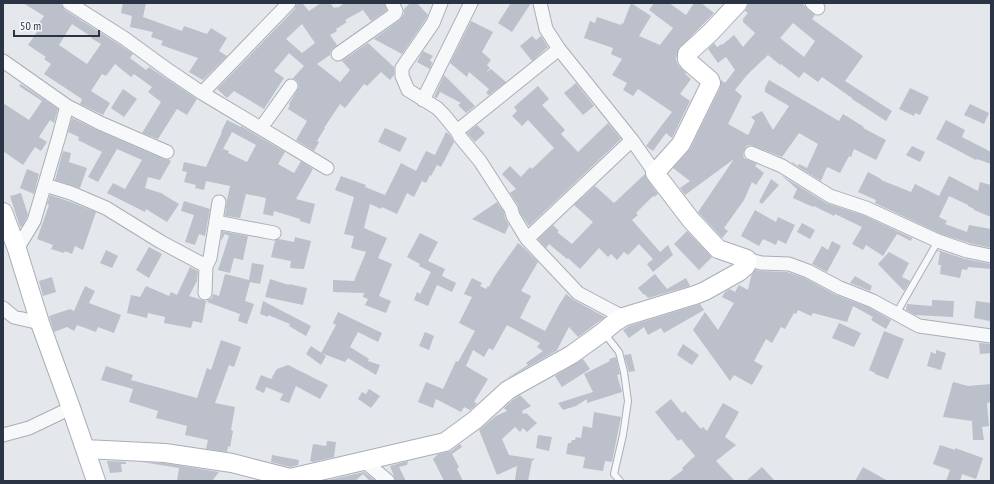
<svg xmlns="http://www.w3.org/2000/svg" width="994" height="484" font-family="'PT Sans Narrow',sans-serif">
	<rect width="100%" height="100%" fill="#e4e7ec"/>
	<path fill="#bbc0ca" fill-rule="evenodd" d="M23 3H60L65 10 120 45 133 54 130 58 146 70 149 67 197 99 187 115 177 109 158 139 142 133 161 102 148 92 152 87 134 74 131 77 115 64 106 76 102 74 91 91 110 103 103 115 80 104 82 99 44 74 51 64 44 59 46 57 28 45 37 32 34 30 44 16ZM72 24 92 37 91 38 101 44 87 64 59 45Z
		M123 3H146L143 17 182 31 184 26 207 34 211 28 227 38 219 51 227 56 203 80 189 72 198 58 161 45 163 41 151 37 153 32 130 27 132 16 121 13Z
		M297 3H302L309 11 321 3H330L334 8 337 7V8L345 3H384L387 10 371 21 363 10 345 20 347 22 336 29 337 31 330 35 337 45 331 50 330 55 317 64 340 82 350 70 342 61 368 43 394 67V75L390 80 381 72 367 86 364 84 345 108 340 104 324 128H325L317 141 319 142 314 151 296 140 307 121 288 109 290 105 289 104 299 87 298 82 296 80 293 78 304 66 289 53 274 71 284 78 264 109 234 91 227 98 217 89 295 9ZM302 24 315 43 302 53 286 39Z
		M410 3H417L428 15 426 19 402 54 374 39 400 20 404 14V9Z
		M511 3H531L512 32 498 23Z
		M631 3 651 16 639 36 660 45 673 28 649 10 654 3H669L686 15 694 3H701L714 13 678 50 676 59 678 65 686 73 685 74 691 79 680 94 690 101 672 138 666 133 653 151 646 146 672 112 638 89 633 96 623 90 627 83 612 75 622 59 611 54 613 48 584 38 590 21 595 23 597 17 621 25 622 23 623 24Z
		M748 3H802L807 9 815 15 812 19 863 56 845 81 892 111 886 121 852 99V98L822 77 818 82 804 72 799 78 781 64 780 65 768 55 747 75 735 90 742 96 728 124 748 135 755 121 751 117 762 111 773 130 789 106 765 92V88L769 80 839 121 843 114 864 127 863 128 886 140 876 160 854 149 851 157 849 156 840 173 827 167 821 181 792 163V162L798 166 799 164 807 168 818 144 799 133 782 157 754 146 750 145 746 146 744 150 743 154 744 158 748 160 757 164 755 166 764 173 756 185 752 182 744 200 724 228 728 231 722 238 698 212 734 159 685 195 680 188 690 181 673 168 690 149 720 88 721 80 725 83 735 70 726 57 718 63 708 49 714 43 717 47 722 44V45L734 35 743 47 755 33 743 22V19L748 13 745 11 748 6ZM793 23 815 41 804 57 780 38Z
		M471 21 493 32 482 52 491 60 487 65 490 68 486 73 491 69 506 82 489 95 486 93 489 89 469 72 467 77 450 63Z
		M532 36 536 40 541 36 548 47 532 61 520 46Z
		M423 51 433 56 430 60 432 63 430 69 417 62Z
		M444 75 475 106 466 113 458 105 461 103 440 92 437 98 434 97Z
		M576 83 594 106 583 115 564 93Z
		M21 84 58 109 54 123 50 120 39 137 47 142 41 151 35 147 23 165 3 151V103L29 120 42 101 19 86Z
		M538 86 549 99 542 105 565 130 561 134 578 152 608 123 621 139 529 226 520 213 518 205 510 193 516 189 502 174 510 166 521 177 530 167 532 169 554 148 528 120 522 126 512 116 517 111 514 107Z
		M910 88 929 97 920 115 915 113 914 116 899 109Z
		M123 89 137 99 124 117 111 108Z
		M970 104 989 113 984 124 964 115Z
		M72 118 97 130 164 159 169 160 171 161 160 180 148 177 145 188 161 193 179 204 167 222 146 209 145 212 107 193 113 183 125 189 142 160 117 149 98 182 88 177 102 152 78 140 79 137 68 132Z
		M227 120 241 127V126L285 152 278 164 294 173 301 161 313 169 296 199 315 204 310 224 300 221V219L274 211 273 216 263 214 266 198 246 194 240 218 225 216 227 200 230 186 206 181 204 190 195 188 196 185 184 182 187 172 182 171 184 162 206 167 222 132H221ZM232 132 256 145 247 162 228 153 229 151 223 149Z
		M946 120 965 130 962 137 991 152V164L977 159 976 160 936 139Z
		M477 125 485 133 475 142 467 133Z
		M385 128 407 138 400 152 378 142Z
		M446 132 450 135 454 142 441 167 437 165 431 176 430 175 426 183 422 181 414 197 407 193 397 214 382 207 381 209 370 204 364 228 387 238 378 258 392 264 379 296 391 301 386 313 365 305 368 299 363 297 364 293 333 292V280L354 281 366 252 351 248 354 236 344 234 354 197 335 190 341 176 366 185 365 187 385 195 401 163 416 171 426 151 435 155Z
		M912 146 925 152 920 162 906 155Z
		M63 151 71 153 69 162 87 168 80 188 55 180Z
		M27 169 39 174 34 194 20 188Z
		M868 172 881 179V180L911 192 915 184 939 196 949 176 978 191 980 182 991 185V217L974 210V209L968 206V205L949 196 939 217 947 221 945 224 967 232 969 225 991 229V248L969 243 941 234 875 203 876 200 858 192Z
		M645 174 647 179 658 194 654 197 653 196 636 213 638 215 632 220 660 252 668 245 673 255 653 272 647 264 653 259 639 244 628 255 624 252 617 260 611 254 608 257 599 248 580 269 568 258 567 259 549 244 546 248 538 239 553 225 559 231 557 232 572 244 593 222 574 205 595 186 614 203Z
		M781 175 826 203 863 215 912 238 911 241 897 234 883 256 866 245 863 250 852 244 862 227 835 214 834 216 814 206 813 207 793 198 797 189Z
		M771 179 779 185 762 204 759 202Z
		M21 193 28 215 22 226 20 227 10 196Z
		M50 195 68 201 96 212 83 250 75 246 72 254 65 251 64 253 51 249 53 245 37 239 49 205 47 204Z
		M184 201 210 209 205 236 199 234 195 245 185 242 194 215 181 211Z
		M497 202 504 212 505 218 509 225 505 234 472 219Z
		M755 210 776 222 778 217 795 225 786 244 778 240 776 245 763 239 759 246 741 236Z
		M802 223 815 230 810 239 797 232Z
		M222 231 248 236 243 260 234 258 230 273 218 270 229 236 225 234 221 241Z
		M687 231 712 257 699 270 674 244Z
		M420 233 438 242 428 261 445 269 442 276 456 283 452 292 437 285 428 306 414 300 417 292 420 294 431 272 419 266 420 264 407 257Z
		M295 237 311 241 304 269 290 268 291 261 271 257 275 241 279 239 294 242Z
		M832 241 841 246 827 272 812 264 822 246 828 250Z
		M518 243 524 248 538 262 521 291 531 296 520 318 545 331 559 305 566 294 574 300 605 317 578 337 569 327 557 350H558L503 381 528 365 526 363 543 351 537 347 540 343 507 325 493 350 489 348 484 357 473 350 466 366 488 379 474 402 477 403 475 406 470 410 464 407 461 412 436 399 433 408 418 402 426 382 443 389 456 361 458 362 475 331 459 323 472 297 464 294 472 278 482 283 480 286 486 289 488 286 489 287 494 277Z
		M149 247 162 254 149 278 136 270Z
		M106 250 118 256 112 268 100 263Z
		M938 250 965 259 991 264V269L968 267 967 270 962 269 960 278 940 274 941 265H938L940 252 937 251Z
		M889 252 909 263 902 277 910 281 904 291 878 264Z
		M252 263 264 265 260 284 250 282 245 301 254 304 247 324 238 321 240 314 207 302 208 300 212 298 213 294 219 296 225 274 249 280Z
		M190 267 198 271 197 281 189 296 206 301 202 323 193 321 191 328 164 323 165 317 148 313 147 318 127 313 131 295 140 297 146 286 169 296 171 292 177 295Z
		M755 270 761 271 787 272 805 278 836 295 870 308 891 320 886 329 871 320 873 317 853 306 847 322 813 313 811 316 798 310 796 314 794 313 785 329 781 327 772 343 766 339 754 361 763 366 752 385 734 375 730 381 693 330 705 312 718 330 734 303 722 297 725 292 730 289 735 292 739 285 748 290 751 276Z
		M655 274 667 289 686 278 690 286 648 298 645 294 644 295 638 288Z
		M855 276 872 286 870 291 850 283Z
		M52 277 56 292 43 296 39 281Z
		M270 279 289 285V284L307 288 303 305 265 297Z
		M85 286 95 291 89 303 121 315 114 333 98 327 96 332 77 325 74 331 67 327 54 332 49 316 70 309 74 311Z
		M932 300 954 301 953 317 915 315 906 310 907 304 932 306Z
		M263 301 311 326 306 336 289 326 290 324 268 315V317L260 314Z
		M976 301 991 303 990 321 974 318Z
		M700 304 704 310 664 333 661 328 648 335 644 327 629 338 623 330 629 326Z
		M338 312 382 333 378 342 358 332 350 347 369 359 368 361 380 365 376 375 348 358 345 362 321 353 336 325 333 323Z
		M839 323 861 333 854 347 832 338Z
		M884 331 904 339 888 379 875 374V373L869 370Z
		M425 332 434 336 429 350 419 346Z
		M221 340 241 347 234 367 229 365 215 403 235 407 231 430 233 431 230 447 228 446 227 452 206 449 208 440 185 435 187 426 156 418 158 411 129 402 133 389 101 380 106 366 133 375 131 380 197 398 207 368 211 370Z
		M979 343 991 344V353L980 354Z
		M683 344 699 355 692 365 677 355Z
		M311 346 326 356 321 365 306 354Z
		M936 350 946 353 941 370 927 366 931 352 936 354Z
		M631 354 635 371 629 372 624 355Z
		M616 357 620 374 617 375 622 392 587 403V399L576 406 563 410 558 403 593 392 584 374 610 361 609 359Z
		M583 359 590 369 562 387 555 376Z
		M288 365 328 385 320 399 296 386 289 403 280 400 283 394 266 387 264 393 255 389 261 375 271 379 277 369Z
		M953 382 968 386 991 384V402L987 403 989 426 982 427 984 440H973L972 421 943 417Z
		M369 389 380 396 371 408 358 399 362 392 366 394Z
		M520 395 531 406 522 411 523 414 526 413 537 423 527 432 523 428 520 432 515 427 502 439 509 455 535 459 532 461 528 481 515 480 517 466 497 475 479 430 496 416 507 411 504 408 514 399Z
		M671 399 682 413 685 411 701 429 703 427 707 431 723 403 739 412 725 437 736 445 716 461 735 481H668L683 470 682 468 695 456 681 439 678 441 655 412Z
		M594 412 621 417 612 462 605 461 603 471 583 468 585 457 566 454 568 443H571L572 440H575L576 437 581 438 583 426 592 428Z
		M538 435 552 437 549 451 536 448Z
		M327 441 336 442 334 457 313 462 310 461 313 444 326 446Z
		M460 444 462 447 452 454 459 467 457 469 463 481H444L433 459 438 454 451 451Z
		M940 445 955 450V448L983 458 976 479 962 474 960 481H946L950 470 933 464Z
		M272 455 299 460 298 465 290 467 271 462Z
		M107 461 126 462V464H121L122 472 110 473Z
		M408 461 407 465 399 467 406 481H396L390 466Z
		M142 462 164 463 219 472 212 481H177L179 468Z
		M762 467 775 481H746Z
		M863 467 888 481H855Z
		M364 472 376 481H370L363 474 355 481H324Z"/>
	<g fill="none" stroke-linecap="round" stroke-linejoin="round">
		<defs>
			<path id="lane" d="M896 314 938 241
				M604 333 619 352 624 372 628 401 623 435 614 474 620 481"/>
			<path id="street" d="M69 3 124 38 168 70 202 93 327 168
				M441 3 433 23 402 68V76L408 90 437 108 443 114 457 131 460 137 480 161 511 209 513 216 527 239 578 293 623 317
				M540 3 546 29 559 49 632 140 655 173
				M812 3 818 8
				M338 54 395 14 396 11 392 3
				M3 61 67 106 100 123 167 152
				M202 93 289 3
				M423 100 471 3
				M261 128 291 86
				M457 131 559 49
				M751 153 782 166 830 196 866 208 938 241 967 251 991 256
				M45 185 71 193 106 208 161 242 206 266
				M216 222 274 233
				M527 239 632 140
				M17 249 34 221 59 136 67 106
				M747 259 761 263 789 264 808 271 840 288 873 301 919 326 991 336
				M205 293 206 266 210 258 219 202
				M3 308 14 317 40 323
				M3 435 29 428 71 408
				M364 461 388 481"/>
			<path id="secondary" d="M3 212 17 249 40 323 71 408 96 481
				M85 449 165 453 232 463 290 478 445 442 475 420 508 390 571 355 603 332 615 322 623 317 695 295 705 291 739 272 746 266 747 259 718 249 691 220 655 173 681 144 711 83 710 80 689 62 687 59V54L711 32 738 3"/>
		</defs>
		<use href="#lane" stroke="#a9aeb7" stroke-width="8"/>
		<use href="#street" stroke="#a9aeb7" stroke-width="15"/>
		<use href="#secondary" stroke="#a9aeb7" stroke-width="20"/>
		<use href="#lane" stroke="#f7f8fa" stroke-width="6"/>
		<use href="#street" stroke="#f7f8fa" stroke-width="13"/>
		<use href="#secondary" stroke="#fff" stroke-width="18"/>
	</g>
	<rect width="994" height="484" fill="none" stroke="#2b3445" stroke-width="8"/>
	<path d="M14 30v6h85v-6" fill="none" stroke="#2b3445" stroke-width="2"/>
	<text x="20" y="30" font-size="12" fill="#2b3445" stroke="#f4f6f9" stroke-width="3" paint-order="stroke">50 m</text>
</svg>
